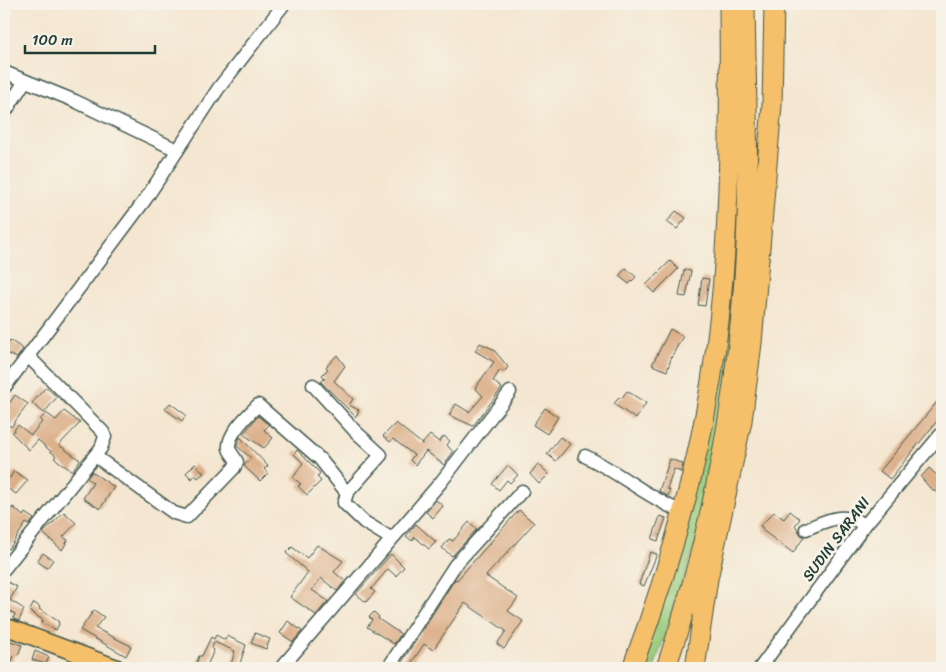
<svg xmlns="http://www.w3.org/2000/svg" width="946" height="672" font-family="Sriracha,sans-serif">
	<rect width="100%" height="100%" fill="#f7f3e8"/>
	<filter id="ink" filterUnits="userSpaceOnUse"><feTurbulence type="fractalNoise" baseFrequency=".02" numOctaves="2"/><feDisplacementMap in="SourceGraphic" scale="10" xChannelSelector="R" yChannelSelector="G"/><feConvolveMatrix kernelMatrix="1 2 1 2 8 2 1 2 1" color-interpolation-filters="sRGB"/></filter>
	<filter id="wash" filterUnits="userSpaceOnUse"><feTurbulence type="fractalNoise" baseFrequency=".0096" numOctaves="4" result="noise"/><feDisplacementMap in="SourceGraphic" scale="20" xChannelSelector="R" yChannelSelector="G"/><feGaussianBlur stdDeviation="1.12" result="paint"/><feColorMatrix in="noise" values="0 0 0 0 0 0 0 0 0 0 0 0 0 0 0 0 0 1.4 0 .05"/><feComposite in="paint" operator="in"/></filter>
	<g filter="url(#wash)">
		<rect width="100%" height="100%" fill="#f4e6d0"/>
		<path fill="#99cb7b" stroke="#5c8458" d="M733 4 743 211 727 395 696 542 654 668H638L715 392Z"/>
		<g id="blocks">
			<path fill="#dcaf88" d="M676 211 686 218 677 229 667 222Z
				M670 261 678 269 654 293 646 285Z
				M626 268 636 277 629 284 619 276Z
				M684 270 691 271 686 297 679 296Z
				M702 278 709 279 705 306 698 305Z
				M670 329 683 336 672 356 667 371 652 365Z
				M10 340 23 349 17 358 4 352Z
				M480 343 493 349 508 367 504 372 500 370 493 381 502 388 473 426 449 415 456 404 469 412 483 396 475 388 494 362 475 351Z
				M337 355 345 366 334 381 353 399 349 405 359 410 356 417 321 382 325 378 322 375 328 369 326 367Z
				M46 387 57 397 44 413 32 403Z
				M627 391 646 403 636 419 614 404 619 397 621 399Z
				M15 395 28 404 11 427 4 421V411Z
				M942 396V415L890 479 880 471Z
				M170 403 186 415 182 421 165 409Z
				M545 408 558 417 547 434 533 425Z
				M64 411 80 423 59 445 80 460 72 471 54 458 56 456 38 440 29 450 12 433 18 425 31 435 42 422 40 420 46 413 56 420Z
				M258 416 269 425 264 430 273 438 264 448 243 434Z
				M396 423 422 444 430 435 439 442 444 436 450 441 447 445 453 452 444 465 426 451 415 465 410 460 414 455 393 439 390 442 383 436Z
				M240 437 268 466 264 469 268 473 260 481 244 466 251 458 237 446Z
				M560 437 570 444 556 461 547 454Z
				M297 450 320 473 317 477 321 481 307 495 298 486 301 484 293 478 303 463 294 454Z
				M670 459 683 464 681 472 674 469 667 489 670 490 668 496 659 491Z
				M195 464 204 473 198 478 195 475 192 479 186 473Z
				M538 464 549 474 539 484 530 474Z
				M508 465 518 475 510 483 507 480 499 490 492 484Z
				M929 468 942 480V496L929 487 921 477Z
				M14 471 28 480 16 494 4 486V474L10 478Z
				M92 472 114 487 100 509 83 498 93 483 87 478Z
				M436 500 443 506 433 518 426 512Z
				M13 507 23 516 25 513 34 519 29 525 26 523 9 549 4 545V518Z
				M519 510 534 523 486 576 518 598 508 611 523 621 504 649 497 644 506 631 465 603 433 650 424 644 408 668H398L455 579 457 580Z
				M790 511 800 519 795 525 801 535 804 537 793 553 762 530 763 528 760 526 774 512 784 519Z
				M64 512 76 523 63 537 68 540 62 550 43 533Z
				M660 516 666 518 658 541 652 539Z
				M469 522 477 529 452 556 442 548 449 539 453 541Z
				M416 524 436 542 429 549 415 537 412 541 406 536Z
				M317 545 343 561 334 572 345 581 337 591 321 578 312 590 328 601 316 615 290 597 308 572 286 553 292 547 307 558Z
				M650 552 657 554 644 586 639 584Z
				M43 553 53 560 47 568 37 561Z
				M391 554 404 567 396 576 388 569 371 589 375 592 366 602 356 594Z
				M4 580 17 587 10 600 24 609 19 621 13 619 15 614 5 608 4 611Z
				M34 603 40 607 39 609 58 621 59 624 56 630 41 623 43 620 29 611Z
				M94 610 104 617 95 628 131 646 126 656 80 630Z
				M374 612 379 617 378 619 401 634 394 644 367 627 372 620 369 617Z
				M288 621 302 631 293 642 280 633Z
				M255 633 270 639 266 649 251 643Z
				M216 635 225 640 227 636 246 645 239 666 230 668 235 651 214 642 212 648 214 650 206 668H195L199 656H202L211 637 214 639Z
				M4 639 22 645 18 655 15 654 9 668H4Z
				M35 651 49 657 46 664 32 660Z"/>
		</g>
	</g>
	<g filter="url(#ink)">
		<use href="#blocks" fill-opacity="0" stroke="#3f564b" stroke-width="1"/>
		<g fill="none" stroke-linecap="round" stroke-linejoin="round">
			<defs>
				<path id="minor" d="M4 72 75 101 177 150
					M4 114 25 81
					M313 385 355 431 381 455 347 493 344 503 364 522 392 539
					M4 388 145 200 218 89 284 4
					M95 456 174 513 187 517 234 468 237 462C235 457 230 453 229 448 227 434 249 414 258 405L320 459 347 493
					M585 456C620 473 648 498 684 513
					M806 529C828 520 844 511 865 525
					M4 569 101 448 105 437 103 432 28 356
					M281 668 441 482 510 392
					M388 668 455 565 522 491
					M760 668 865 525 942 433"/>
				<path id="major" d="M4 626 117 668"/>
				<path id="highway" d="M632 668C667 575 695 480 711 381 731 257 730 129 729 4
					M666 668C715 525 742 371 747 219 749 148 746 76 745 4
					M695 668 708 579 742 421 752 343 772 105 774 4"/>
			</defs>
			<use href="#minor" stroke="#3f564b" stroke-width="15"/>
			<use href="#major" stroke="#3f564b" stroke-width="19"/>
			<use href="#highway" stroke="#3f564b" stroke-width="21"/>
			<use href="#minor" stroke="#fff" stroke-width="12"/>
			<use href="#major" stroke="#f6c06b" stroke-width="16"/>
			<use href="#highway" stroke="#f6c06b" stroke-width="19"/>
		</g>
	</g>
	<g text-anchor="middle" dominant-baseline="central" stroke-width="5" stroke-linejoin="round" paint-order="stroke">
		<g font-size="15" fill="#1f3d34" stroke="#f7f3e8">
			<text transform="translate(836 539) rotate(-53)">SUDIN SARANI</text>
		</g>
	</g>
	<rect width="946" height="672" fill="none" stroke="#f7f3e8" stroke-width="20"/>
	<path d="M25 45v8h130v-8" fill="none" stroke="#1f3d34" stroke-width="2.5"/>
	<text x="32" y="45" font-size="15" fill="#1f3d34" stroke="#f7f3e8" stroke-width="4" paint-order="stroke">100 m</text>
</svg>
